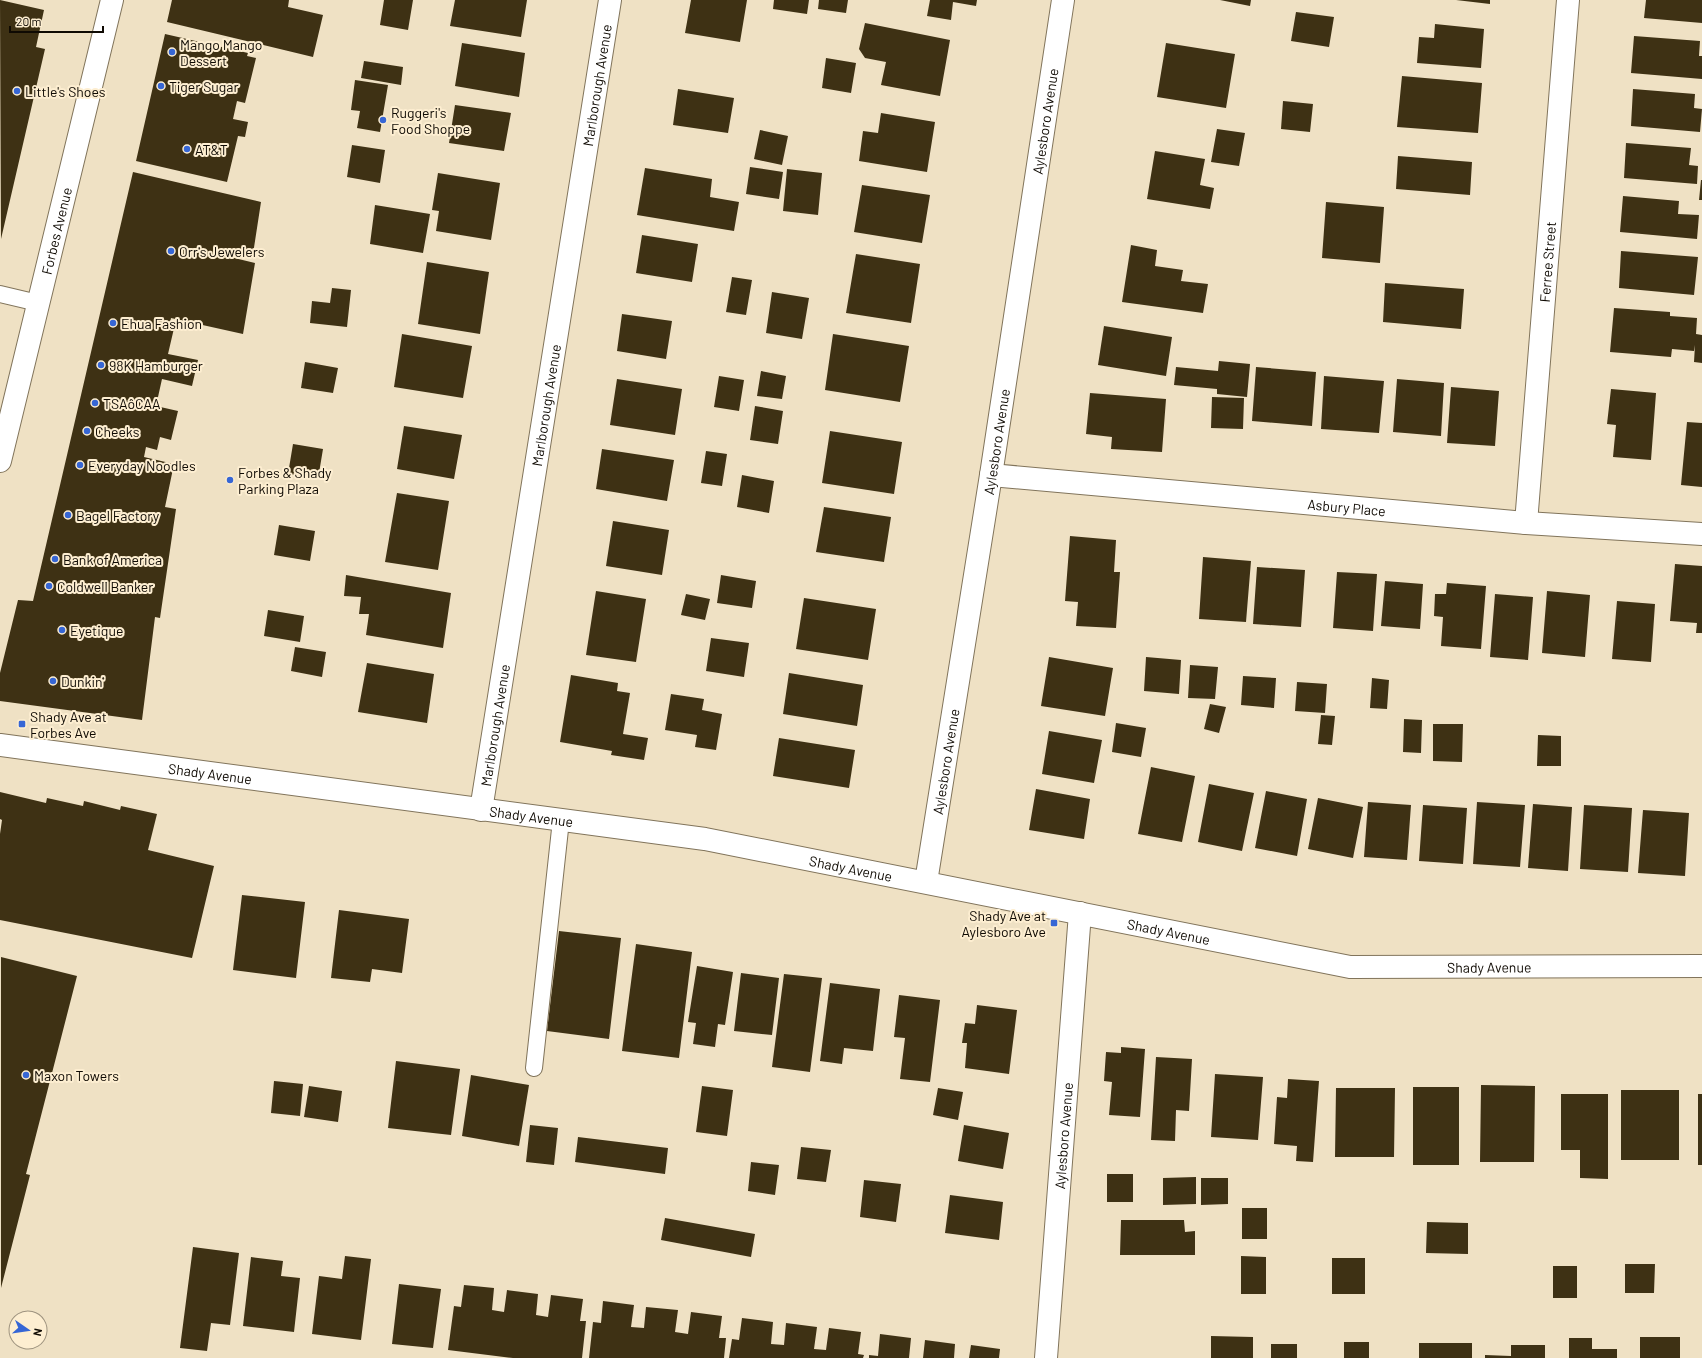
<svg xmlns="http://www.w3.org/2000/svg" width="1702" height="1358" font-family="Barlow,sans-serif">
	<rect width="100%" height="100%" fill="#efe1c4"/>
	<path fill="#3e3114" d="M0 0 44 10 36 47 45 49 1 239Z
		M172 0H289L288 7 323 15 313 57 167 22Z
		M384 0H413L408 30 380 25Z
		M455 0H527L521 37 450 26Z
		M691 0H747L740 42 685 33Z
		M774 0H809L807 14 773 9Z
		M819 0H848L846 13 818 9Z
		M930 0H977L976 6 953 2 951 20 927 16Z
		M1220 0H1251L1250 6Z
		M1456 0H1490V4Z
		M1646 0H1702V23L1644 18Z
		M1296 12 1334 17 1329 47 1291 41Z
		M865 23 950 40 940 96 881 85 886 62 865 58 859 49Z
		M1435 24 1484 29 1481 68 1417 63 1419 37 1434 38Z
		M165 34 248 53 247 56 256 58 245 103 237 101 233 119 248 122 245 137 238 136 227 182 136 161Z
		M1634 36 1700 41 1699 56H1702V79L1631 73Z
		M462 43 525 53 519 97 455 86Z
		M1166 43 1235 54 1226 108 1157 97Z
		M826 58 856 63 851 93 822 88Z
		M364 61 403 67 401 85 361 78Z
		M1402 76 1482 83 1478 133 1397 127Z
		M355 80 388 85 380 132 357 128 360 111 351 110Z
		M678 89 734 98 728 133 673 125Z
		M1633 89 1695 94 1694 108 1702 109 1700 132 1631 126Z
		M1283 101 1313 104 1310 132 1281 129Z
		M455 105 511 113 504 151 449 143Z
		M881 113 935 122 927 172 859 161 863 131 878 133Z
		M1217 129 1245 133 1239 166 1211 162Z
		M760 130 788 136 782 165 754 159Z
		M1626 143 1691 148 1689 165 1698 166 1697 184 1624 178Z
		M352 145 385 150 380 183 347 177Z
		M1155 151 1205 159 1200 185 1214 188 1210 209 1147 199Z
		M1398 156 1472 162 1470 195 1396 189Z
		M750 167 783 172 779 199 746 194Z
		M645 168 712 179 710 197 739 202 734 231 637 215Z
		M787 169 822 173 818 215 783 211Z
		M133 172 261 202 253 254 228 248 226 256 255 263 243 334 171 318 170 323 175 324 168 354 198 360 192 386 162 379 156 406 178 411 171 440 160 437 157 450 146 447 144 457 174 464 165 507 176 509 160 618 155 617 142 720 0 701V673L18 600 33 601Z
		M438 173 500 183 491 240 436 231 439 211 432 210Z
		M1701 180H1702V200H1699Z
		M862 185 930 195 922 243 854 232Z
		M1623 196 1679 201 1678 214 1699 215 1697 239 1620 232Z
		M1326 202 1384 207 1380 263 1322 258Z
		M375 205 430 214 423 253 370 244Z
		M642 235 698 244 692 282 636 273Z
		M1131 245 1157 250 1155 266 1183 270 1181 281 1208 284 1203 313 1122 302Z
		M1621 251 1698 257 1694 295 1619 288Z
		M856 254 920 264 911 323 846 313Z
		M427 262 489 272 480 334 418 324Z
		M732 277 752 280 746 315 726 312Z
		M1385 283 1464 289 1461 329 1383 322Z
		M332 288 351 290 347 327 310 323 312 301 330 303Z
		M772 292 809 298 802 339 766 333Z
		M1614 308 1670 312V316L1697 318 1696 334 1702 335V363L1694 362 1695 345 1694 351 1672 349 1671 357 1610 352Z
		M622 314 672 321 666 359 617 351Z
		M1104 326 1172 337 1166 376 1098 365Z
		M402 334 472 346 463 398 394 387Z
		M833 334 909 346 900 402 825 390Z
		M1219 361 1250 364 1247 397 1217 394V389L1174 385 1176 367 1218 371Z
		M305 362 338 368 333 393 301 388Z
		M1256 367 1316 372 1312 426 1252 421Z
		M761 371 786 376 782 399 757 396Z
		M719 376 744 380 739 411 714 407Z
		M1324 376 1384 381 1379 433 1321 429Z
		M617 379 682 389 675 435 610 425Z
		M1397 379 1444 383 1441 436 1393 432Z
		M1451 387 1499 391 1495 446 1447 443Z
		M1611 389 1656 393 1651 460 1613 457 1616 425 1607 424Z
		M1090 393 1166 399 1162 452 1111 449 1112 437 1086 434Z
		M1212 397 1244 398 1243 429 1211 428Z
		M755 406 783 411 778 444 750 440Z
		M1687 422 1702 423V487L1681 485Z
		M404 426 462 435 454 479 397 469Z
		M830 431 902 442 894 494 822 483Z
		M293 444 323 449 318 479 288 474Z
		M602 449 674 460 667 501 596 489Z
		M706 451 727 454 722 486 701 483Z
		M742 475 774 481 769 513 737 507Z
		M397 493 449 501 438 570 385 562Z
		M824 507 891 517 884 562 816 552Z
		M613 521 669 530 662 575 606 566Z
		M279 525 315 531 310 561 274 555Z
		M1070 536 1116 540 1114 572H1120L1116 628 1076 626 1078 602 1065 601Z
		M1203 557 1251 561 1246 622 1199 619Z
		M1675 564 1702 566V633H1696L1697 623 1670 621Z
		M1257 567 1305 570 1301 627 1253 624Z
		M1337 572 1377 574 1373 631 1333 628Z
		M346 575 451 593 443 648 366 635 369 614H359L361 597 344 596Z
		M721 575 756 581 752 608 717 603Z
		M1385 581 1423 584 1420 629 1381 626Z
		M1447 583 1486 586 1481 649 1441 646 1443 617 1434 616 1435 594H1446Z
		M596 591 646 599 636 662 586 655Z
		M1547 591 1590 595 1585 657 1542 653Z
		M686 594 710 599 705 620 681 615Z
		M1495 594 1533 597 1528 660 1490 657Z
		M804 598 876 609 868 660 796 649Z
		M1617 601 1655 604 1651 662 1612 659Z
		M268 610 304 616 300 642 264 636Z
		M711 638 749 643 744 677 706 671Z
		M295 647 326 652 322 677 291 671Z
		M1049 657 1113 668 1105 716 1041 706Z
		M1146 657 1181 660 1179 694 1144 691Z
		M367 663 434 674 427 723 358 712Z
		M1190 665 1218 667 1215 699 1188 698Z
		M789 673 863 685 857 726 783 714Z
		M571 675 618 683 617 691 630 693 623 734 648 738 644 760 611 755 612 751 560 742Z
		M1243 676 1276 678 1274 708 1241 705Z
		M1372 678 1389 680 1387 709 1370 708Z
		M1297 682 1327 684 1325 713 1295 711Z
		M671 694 704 699 702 710 722 714 716 750 695 747 697 735 665 730Z
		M1210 704 1226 707 1219 733 1204 729Z
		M1321 715 1335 716 1332 745 1318 744Z
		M1404 719 1422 720 1421 753 1403 752Z
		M1116 723 1146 728 1141 757 1112 752Z
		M1433 724H1463L1462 762 1433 761Z
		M1049 731 1102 740 1094 783 1042 774Z
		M1538 735 1561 736V766H1537Z
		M779 738 855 750 849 788 773 776Z
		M1151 767 1195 776 1182 842 1138 834Z
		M1209 784 1254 793 1242 851 1198 842Z
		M1036 789 1090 799 1084 839 1029 830Z
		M1266 791 1307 799 1297 856 1255 848Z
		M0 792 46 803 47 798 83 806 84 801 120 810 121 806 157 814 148 850 214 866 192 958 0 920V834L2 820 0 819Z
		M1318 798 1363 807 1353 858 1308 849Z
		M1368 802 1411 805 1407 860 1364 857Z
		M1477 802 1525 805 1520 867 1473 864Z
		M1533 804 1572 807 1568 871 1528 868Z
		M1423 805 1467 808 1463 864 1419 861Z
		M1584 805 1632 808 1628 872 1580 869Z
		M1643 810 1689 813 1685 876 1638 873Z
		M242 895 305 902 296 978 233 970Z
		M339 910 409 919 402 973 372 969 370 982 331 978Z
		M559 931 621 938 609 1039 547 1031Z
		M636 944 692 952 679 1058 622 1051Z
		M1 957 77 976 26 1174 30 1175 1 1288Z
		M697 966 733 972 725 1025 718 1024 715 1047 693 1044 696 1023 688 1022Z
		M741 973 779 978 772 1035 734 1031Z
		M784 974 822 978 810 1072 772 1067Z
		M830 983 880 989 873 1051 844 1048 842 1064 820 1061Z
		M899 995 940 1000 930 1082 900 1079 905 1038 894 1037Z
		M977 1005 1017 1010 1009 1074 965 1068 967 1043H962L965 1023 975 1024Z
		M1121 1047 1145 1049 1140 1117 1109 1115 1112 1082 1104 1081 1106 1052 1121 1053Z
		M1156 1057 1192 1059 1189 1111 1176 1110 1175 1141 1151 1140Z
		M396 1061 460 1069 451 1135 388 1128Z
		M1215 1074 1263 1077 1258 1140 1211 1137Z
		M471 1075 529 1085 519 1146 462 1136Z
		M1288 1079 1319 1081 1313 1162 1296 1161 1297 1146 1274 1144 1277 1097 1287 1098Z
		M274 1081 303 1084 300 1116 271 1113Z
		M1481 1085 1535 1086 1534 1162H1480Z
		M309 1086 342 1091 338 1122 304 1117Z
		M702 1086 733 1090 727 1136 696 1132Z
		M1413 1087H1459V1165H1413Z
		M938 1088 963 1092 958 1120 933 1115Z
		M1336 1088H1395L1394 1157H1335Z
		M1621 1090H1679V1160H1621Z
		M1561 1094H1608V1179L1580 1178V1150H1561Z
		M1698 1094H1702V1165H1698Z
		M530 1125 558 1128 554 1165 526 1162Z
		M964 1125 1009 1133 1003 1169 958 1161Z
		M578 1137 668 1148 665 1174 575 1162Z
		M801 1147 831 1150 826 1182 797 1179Z
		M751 1162 779 1165 775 1195 748 1191Z
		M1107 1174H1133V1202H1107Z
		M1196 1177V1204L1163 1205V1178Z
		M1201 1178H1228V1204L1201 1205Z
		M864 1180 901 1184 896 1222 860 1217Z
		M950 1195 1003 1202 999 1240 945 1233Z
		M1242 1208H1267V1239H1242Z
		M665 1218 755 1234 751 1257 661 1240Z
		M1121 1220H1184L1185 1232 1195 1231V1255H1120Z
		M1427 1222 1468 1223V1254L1426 1253Z
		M193 1247 239 1253 230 1325 211 1323 207 1351 180 1348Z
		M345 1256 371 1259 361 1340 312 1334 319 1276 342 1279Z
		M1241 1256 1266 1257V1294H1241Z
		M251 1257 283 1261 281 1276 300 1278 294 1332 243 1326Z
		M1332 1258H1365V1294H1332Z
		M1625 1264H1655L1654 1293H1625Z
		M1553 1266H1577V1298H1553Z
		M399 1284 441 1289 433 1348 392 1344Z
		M464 1285 494 1288 492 1310 504 1312 507 1290 538 1294 536 1315 548 1317 551 1295 583 1299 580 1321H586L582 1358H513L448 1350 454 1306 461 1307Z
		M603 1301 634 1305 631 1327 644 1328 646 1307 678 1310 675 1332 688 1334 691 1312 722 1316 719 1338H726L724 1358H589L593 1322 601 1323Z
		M742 1318 773 1322 771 1344 784 1345 786 1323 817 1327 814 1349 826 1350 829 1328 861 1332 858 1354 864 1355 863 1358H729L732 1339 739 1340Z
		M880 1334 911 1338 909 1358H869V1355L878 1356Z
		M1211 1336 1253 1337V1358H1211Z
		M1640 1337H1680V1358H1640Z
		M1569 1338H1592V1349H1617V1358H1569Z
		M925 1340 955 1344 954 1358H923Z
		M1344 1342H1369V1358H1344Z
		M1419 1343H1472V1358H1419Z
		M1271 1344H1297V1358H1271Z
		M971 1345 1000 1349 999 1358H969Z
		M1511 1345H1545V1358H1485V1355L1511 1356Z"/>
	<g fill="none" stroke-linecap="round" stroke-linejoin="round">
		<defs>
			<path id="service" d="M0 294 38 303
				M534 1068 561 820"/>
			<g id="minor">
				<path id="s1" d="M991 475 1526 523 1702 534"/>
				<path id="s2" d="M1526 523 1568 0"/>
				<path id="s3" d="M481 810 610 0"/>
				<path id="s4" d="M926 882 991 475 1063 0"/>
				<path id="s5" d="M1046 1358 1080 913"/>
			</g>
			<g id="primary">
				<path id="s6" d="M0 461 112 0"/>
				<path id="s7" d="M0 745 705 839 1350 967 1702 966"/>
			</g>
		</defs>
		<use href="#service" stroke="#81745b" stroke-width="18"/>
		<use href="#minor" stroke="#81745b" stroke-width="24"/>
		<use href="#primary" stroke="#81745b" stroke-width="24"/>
		<use href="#service" stroke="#fff" stroke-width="16"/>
		<use href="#minor" stroke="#fff" stroke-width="22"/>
		<use href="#primary" stroke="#fff" stroke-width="22"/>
	</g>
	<g fill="#3666d5" stroke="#fdeed1" stroke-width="1.5">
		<circle cx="172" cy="52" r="4"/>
		<circle cx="161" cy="86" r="4"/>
		<circle cx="17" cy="91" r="4"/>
		<circle cx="383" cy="120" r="4"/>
		<circle cx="187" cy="149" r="4"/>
		<circle cx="171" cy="251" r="4"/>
		<circle cx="113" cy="323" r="4"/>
		<circle cx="101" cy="365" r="4"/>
		<circle cx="95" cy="403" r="4"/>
		<circle cx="87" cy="431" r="4"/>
		<circle cx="80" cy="465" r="4"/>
		<circle cx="230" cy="480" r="4"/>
		<circle cx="68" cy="515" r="4"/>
		<circle cx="55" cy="559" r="4"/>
		<circle cx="49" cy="586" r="4"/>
		<circle cx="62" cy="630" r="4"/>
		<circle cx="53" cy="681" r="4"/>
		<rect x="18" y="720" width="8" height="8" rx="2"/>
		<rect x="1050" y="919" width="8" height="8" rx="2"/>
		<circle cx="26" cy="1075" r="4"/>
	</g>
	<g text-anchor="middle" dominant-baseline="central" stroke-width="4" stroke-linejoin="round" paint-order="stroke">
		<g font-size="14" fill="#0f0a03" stroke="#fdeed1" text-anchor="start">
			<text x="180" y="44">Mango Mango<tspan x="180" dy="16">Dessert</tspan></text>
			<text x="169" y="86">Tiger Sugar</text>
			<text x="25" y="91">Little's Shoes</text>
			<text x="391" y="112">Ruggeri's<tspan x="391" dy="16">Food Shoppe</tspan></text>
			<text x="195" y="149">AT&amp;T</text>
			<text x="179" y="251">Orr's Jewelers</text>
			<text x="121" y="323">Ehua Fashion</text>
			<text x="109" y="365">98K Hamburger</text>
			<text x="103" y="403">TSAôCAA</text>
			<text x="95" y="431">Cheeks</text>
			<text x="88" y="465">Everyday Noodles</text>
			<text x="238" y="472">Forbes &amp; Shady<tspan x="238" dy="16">Parking Plaza</tspan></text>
			<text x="76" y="515">Bagel Factory</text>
			<text x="63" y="559">Bank of America</text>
			<text x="57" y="586">Coldwell Banker</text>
			<text x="70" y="630">Eyetique</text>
			<text x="61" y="681">Dunkin'</text>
			<text x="30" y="716">Shady Ave at<tspan x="30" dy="16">Forbes Ave</tspan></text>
			<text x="1046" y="915" text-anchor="end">Shady Ave at<tspan x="1046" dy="16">Aylesboro Ave</tspan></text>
			<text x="34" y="1075">Maxon Towers</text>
		</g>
		<g font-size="14" fill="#0f0a03" stroke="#fdeed1">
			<text stroke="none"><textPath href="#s3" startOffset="734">Marlborough Avenue</textPath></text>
			<text stroke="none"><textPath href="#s4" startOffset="770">Aylesboro Avenue</textPath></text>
			<text stroke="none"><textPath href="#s6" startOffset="237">Forbes Avenue</textPath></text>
			<text stroke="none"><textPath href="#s2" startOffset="262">Ferree Street</textPath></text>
			<text stroke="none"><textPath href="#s3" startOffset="410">Marlborough Avenue</textPath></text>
			<text stroke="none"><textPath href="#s4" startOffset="446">Aylesboro Avenue</textPath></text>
			<text stroke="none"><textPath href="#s1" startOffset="357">Asbury Place</textPath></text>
			<text stroke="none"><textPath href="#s3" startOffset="86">Marlborough Avenue</textPath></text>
			<text stroke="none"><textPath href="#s4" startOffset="122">Aylesboro Avenue</textPath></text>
			<text stroke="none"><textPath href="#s7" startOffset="212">Shady Avenue</textPath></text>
			<text stroke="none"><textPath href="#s7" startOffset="536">Shady Avenue</textPath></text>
			<text stroke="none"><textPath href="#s7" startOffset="860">Shady Avenue</textPath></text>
			<text stroke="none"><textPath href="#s7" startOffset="1184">Shady Avenue</textPath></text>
			<text stroke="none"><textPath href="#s7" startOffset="1508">Shady Avenue</textPath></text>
			<text stroke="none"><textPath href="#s5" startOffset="223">Aylesboro Avenue</textPath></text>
		</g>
	</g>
	<g transform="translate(28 1330) rotate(103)"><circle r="19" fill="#fdeed1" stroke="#9e937f"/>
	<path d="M0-3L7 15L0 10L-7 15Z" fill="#3666d5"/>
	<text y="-6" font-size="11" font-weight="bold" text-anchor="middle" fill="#0f0a03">N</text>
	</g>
	<path d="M10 26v6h93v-6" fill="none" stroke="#0f0a03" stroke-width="2"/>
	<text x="16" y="26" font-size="12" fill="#0f0a03" stroke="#fdeed1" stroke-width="3" paint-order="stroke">20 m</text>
</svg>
